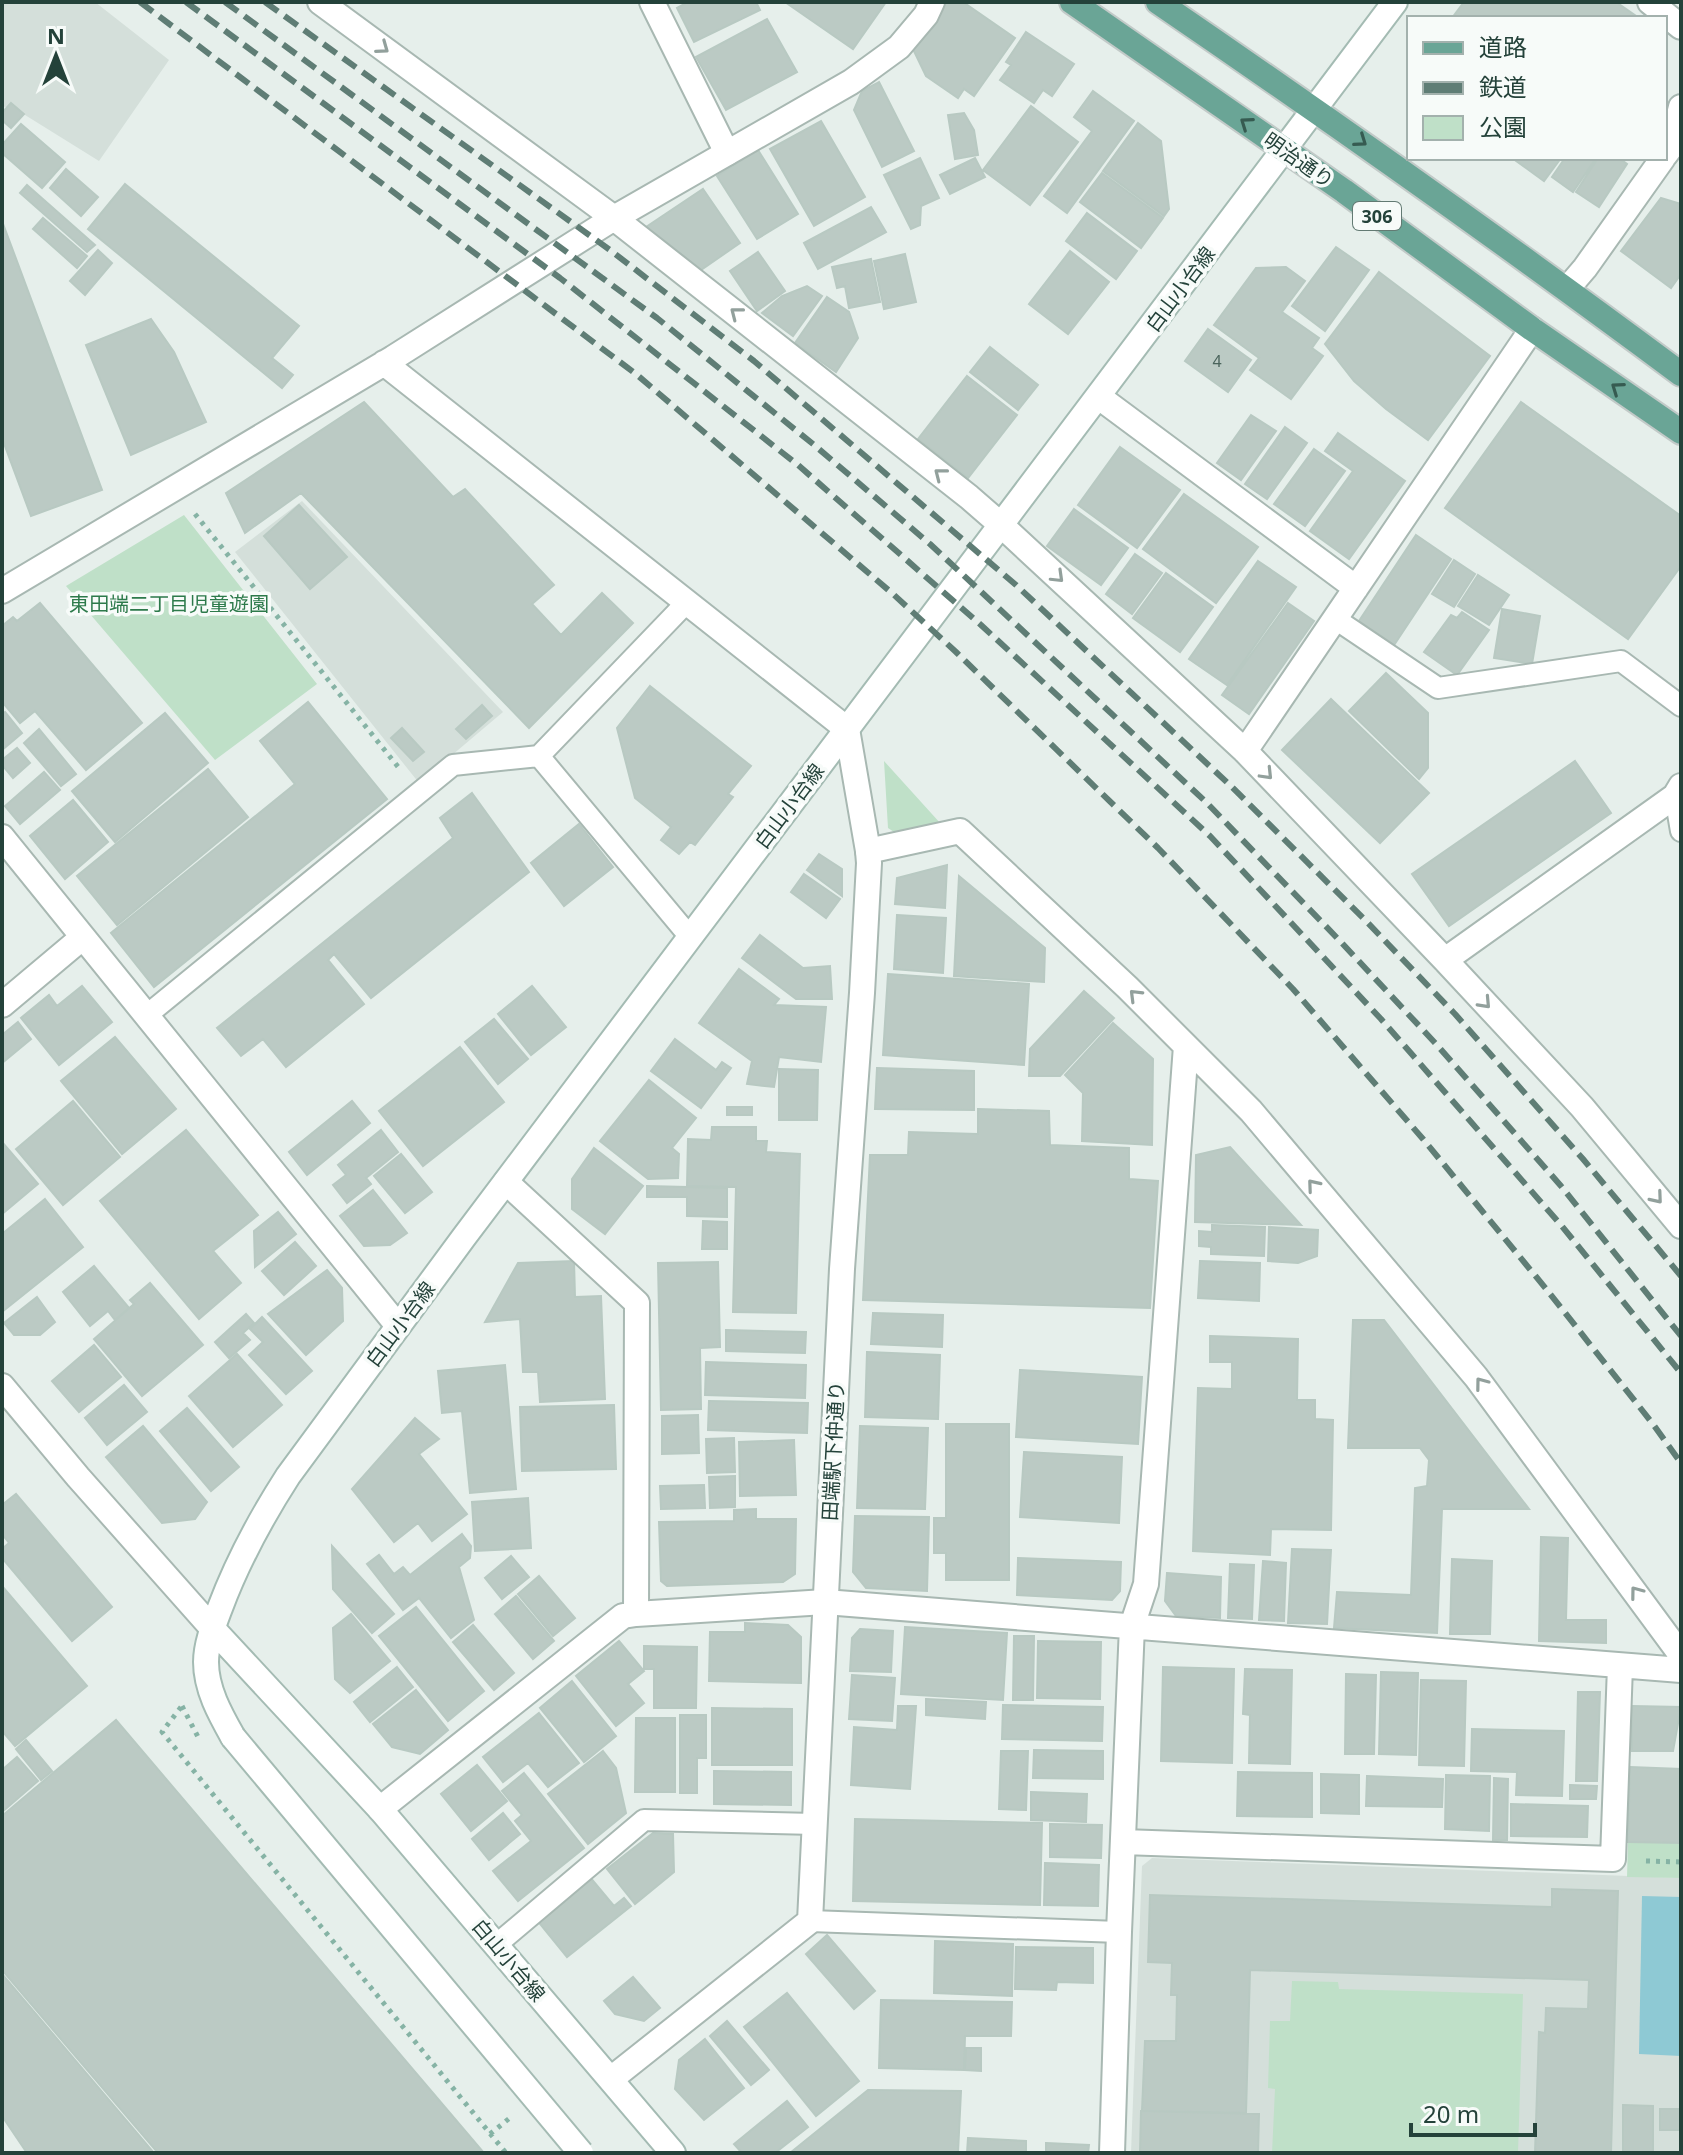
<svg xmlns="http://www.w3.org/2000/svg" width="1683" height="2155" font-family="'Noto Sans','Noto Sans JP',sans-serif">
	<rect width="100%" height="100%" fill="#e6efeb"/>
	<path fill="#d4dfda" d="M2 2H95L169 60 99 161 17 110 2 106Z
		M302 501 503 712 419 783 235 552Z
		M1152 1858 1681 1878V2153H1131L1142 1866Z"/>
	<path fill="#bfe0c8" d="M184 515 317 684 215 760 66 586Z
		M884 761 941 824 900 836 888 828Z
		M1628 1842 1681 1843V1878L1627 1877Z
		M1292 1981 1338 1982 1339 1989 1523 1994 1518 2153H1272L1275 2089 1268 2088 1270 2021H1290Z"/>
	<path fill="#8ec9d4" d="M1642 1896 1681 1897V2056L1639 2054Z"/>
	<path fill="#bbcac4" stroke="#b8c9c2" stroke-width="2" d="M688 2H756L760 10 694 42 677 8Z
		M785 2H886L853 49Z
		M946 2H963L1015 38 974 96 964 89 958 98 926 76 913 49Z
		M1464 2H1616L1639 18H1452Z
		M767 19 797 72 726 110 696 57Z
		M1026 32 1074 64 1052 96 1043 90 1034 103 1000 80 1011 65 1006 62Z
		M879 82 914 151 882 167 854 110 862 91Z
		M1093 91 1134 121 1067 213 1044 196 1092 131 1074 117Z
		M11 103 24 114 11 128 2 120V113Z
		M1031 106 1078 142 1030 205 983 170Z
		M964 113 974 130 978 155 955 159 948 115Z
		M821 121 865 197 814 226 770 149Z
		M1138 123 1161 141 1169 209 1164 216 1103 171Z
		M21 124 65 162 42 188 2 153V145Z
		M758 150 798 214 757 239 717 176Z
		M920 158 939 198 921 206 920 225 911 229 884 175Z
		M975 158 985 177 950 194 940 175Z
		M1512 158H1561L1544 181Z
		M1565 158H1596L1573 192 1552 177Z
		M1598 158H1619L1627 164 1599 207 1576 192Z
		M66 169 98 197 81 216 50 188Z
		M1102 173 1163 218 1141 248 1080 202Z
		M125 184 299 326 272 358 293 375 282 388 88 229Z
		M27 185 95 245 87 252 20 193Z
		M703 189 740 243 701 270 646 227Z
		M1661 198 1681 204V274L1671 288 1621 251Z
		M871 207 886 232 818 269 804 243Z
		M1087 213 1137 251 1116 279 1066 241Z
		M43 218 87 256 77 268 33 229Z
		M2 221 102 490 31 516 2 438Z
		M1336 247 1369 270 1325 331 1292 306Z
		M98 250 112 263 85 295 70 281Z
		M1070 251 1109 282 1068 334 1029 304Z
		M758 252 785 291 757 311 730 271Z
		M905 254 916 302 884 309 874 261Z
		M871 259 880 302 849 308 845 286 837 288 832 267Z
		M1286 267 1305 281 1282 312 1319 338 1312 348 1323 356 1291 399 1250 370 1259 358 1214 325 1256 268Z
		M1379 272 1490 356 1428 440 1386 409 1354 381 1325 344Z
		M807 286 822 296 793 336 762 313 782 296Z
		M827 297 849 312 858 338 836 372 795 343Z
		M151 319 174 352 206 422 131 455 86 345Z
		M1208 329 1251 360 1228 392 1185 361Z
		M990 347 1038 385 1018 410 970 372Z
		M967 376 1017 415 968 478 918 439Z
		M364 402 453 497 465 489 554 585 532 604 561 635 602 593 633 623 529 728 301 493 245 533 226 493Z
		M1521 402 1681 516V566L1628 639 1445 508Z
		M1251 415 1276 431 1241 480 1217 463Z
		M1285 427 1307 443 1267 499 1245 484Z
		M1338 433 1405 481 1349 559 1310 531 1353 471 1325 451Z
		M1120 447 1180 490 1137 548 1078 505Z
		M1314 449 1345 471 1305 526 1274 504Z
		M1184 494 1258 547 1216 603 1143 549Z
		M299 505 347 557 310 589 264 536Z
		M1074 509 1128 548 1101 585 1047 546Z
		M1416 535 1451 559 1394 645 1359 621Z
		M1135 554 1162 573 1132 614 1106 594Z
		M1454 560 1475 574 1454 607 1432 594Z
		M1258 561 1296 587 1227 685 1189 659Z
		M1166 573 1213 607 1180 652 1133 618Z
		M1478 575 1509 595 1489 625 1458 606Z
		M40 603 142 723 86 770 35 711 20 723 4 704 2 706V626L13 617 17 621Z
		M1288 603 1314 621 1249 714 1222 695Z
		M1502 609 1540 616 1532 664 1494 658Z
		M1462 612 1489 630 1457 675 1424 652 1451 615 1457 618Z
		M1386 673 1428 713V768L1419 779 1349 711Z
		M650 686 751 766 728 794 733 797 695 845 690 842 679 854 661 840 671 827 635 798 617 728Z
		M1331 699 1429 793 1380 843 1282 750Z
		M308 702 387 799 154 987 111 933 295 784 260 741Z
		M482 705 492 716 466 739 456 729Z
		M5 712 22 733 2 750V714Z
		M165 713 208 763 115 842 72 791Z
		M402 728 424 752 413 761 391 738Z
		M39 729 76 774 61 786 24 743Z
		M17 748 30 763 13 778 2 765V760Z
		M1575 761 1611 813 1449 926 1412 874Z
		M208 769 248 817 117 925 77 876Z
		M44 772 60 790 20 824 5 806Z
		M472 793 529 872 371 998 334 954 328 960 364 1004 286 1067 263 1039 241 1056 217 1028 453 838 440 818Z
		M73 800 108 842 65 879 30 836Z
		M579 824 613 867 564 906 531 863Z
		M819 854 842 869V896L807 870Z
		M947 865 945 908 895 904 897 878Z
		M804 874 840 899 826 918 791 892Z
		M959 876 1045 948 1044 982 954 976Z
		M897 915 946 918 943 973 894 969Z
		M760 935 803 968 830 966 832 999H796L742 958Z
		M739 969 779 999 774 1005 826 1007 821 1062 779 1057 774 1087 747 1084 752 1061 699 1023Z
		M888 974 1029 984 1024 1065 883 1055Z
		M82 986 112 1022 59 1065 21 1018 49 995 57 1006Z
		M532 986 566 1027 531 1055 498 1014Z
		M1084 991 1114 1018 1060 1076H1029L1030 1049Z
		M494 1019 528 1059 498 1084 465 1042Z
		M18 1022 31 1039 2 1063V1035Z
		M1113 1023 1153 1059 1152 1145 1082 1141 1083 1093 1065 1075Z
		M115 1037 176 1109 122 1154 61 1081Z
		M675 1039 716 1070 722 1062 731 1068 701 1108 651 1071Z
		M460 1047 504 1102 423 1166 379 1111Z
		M877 1068 974 1071V1110L875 1109Z
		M779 1069 818 1070 817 1120H779Z
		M649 1080 696 1118 672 1148 679 1154 678 1178 648 1179 600 1141Z
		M73 1101 120 1157 63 1205 16 1149Z
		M352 1101 370 1123 307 1175 289 1152Z
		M727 1107H752V1115H727Z
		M978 1109 1049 1111 1050 1145 1129 1148V1179L1158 1181 1150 1308 863 1300 870 1155H908L909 1132 978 1134Z
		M712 1127H756V1141H767L766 1152 800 1154 796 1313 733 1312 736 1187 687 1186 688 1139 711 1140Z
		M186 1130 258 1215 213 1251 241 1283 199 1319 100 1201Z
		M381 1130 398 1152 366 1178 371 1184 347 1203 333 1185 346 1175 338 1165Z
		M2 1142 38 1184 2 1214Z
		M1230 1147 1301 1225 1195 1222 1196 1155Z
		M594 1148 643 1186 605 1234 572 1209V1179Z
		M401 1154 432 1192 405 1213 374 1176Z
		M647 1186 727 1188V1217L687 1216V1197H647Z
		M373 1190 407 1233 390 1245 364 1246 340 1216Z
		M45 1199 83 1247 2 1312V1234Z
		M278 1212 296 1234 255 1267 254 1231Z
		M703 1221 727 1222V1249H702Z
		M1212 1225 1265 1227 1264 1256 1211 1254V1247L1199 1246V1231L1212 1232Z
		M1269 1227 1318 1230 1317 1256 1298 1263 1268 1261Z
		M295 1242 316 1266 284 1295 262 1271Z
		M574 1261 575 1297 601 1296 605 1399 540 1402 538 1372H523L520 1319 485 1322 518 1263Z
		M1200 1261 1260 1263 1259 1301 1198 1298Z
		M718 1262 720 1347 700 1348 701 1409 661 1410 658 1263Z
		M94 1266 129 1308 115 1320 108 1311 90 1326 63 1292Z
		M327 1270 342 1288 343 1321 306 1355 268 1314Z
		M150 1283 203 1345 142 1396 94 1339 134 1304 130 1300Z
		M37 1297 55 1322 40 1335H14L4 1323Z
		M873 1313 943 1315 942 1347 871 1344Z
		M246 1314 254 1323 243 1333 250 1340 229 1358 215 1342Z
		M262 1317 312 1371 286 1394 249 1355 263 1342 250 1329Z
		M1353 1320H1384L1529 1509H1442L1437 1633 1334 1628 1337 1592 1411 1595 1415 1488 1427 1486 1429 1460 1420 1448H1348Z
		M726 1330 806 1332 805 1353 726 1351Z
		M1210 1336 1298 1339 1297 1400H1315V1419L1333 1420 1331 1530 1271 1529 1270 1555 1193 1551 1198 1388 1232 1389V1362H1210Z
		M94 1345 121 1377 79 1412 52 1381Z
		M867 1352 940 1355 938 1419 865 1417Z
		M237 1354 282 1405 233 1447 189 1396Z
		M706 1362 806 1365 805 1398 705 1395Z
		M505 1365 516 1489 470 1493 462 1411 442 1413 438 1371Z
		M1020 1370 1142 1377 1138 1444 1016 1437Z
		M124 1385 147 1412 107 1445 85 1418Z
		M709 1401 808 1403 807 1433 708 1430Z
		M614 1405 616 1469 522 1471 520 1407Z
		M187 1408 239 1467 211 1491 160 1431Z
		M698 1415 699 1453 662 1454V1416Z
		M415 1418 439 1439 419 1454 467 1514 432 1541 418 1523 394 1542 352 1489Z
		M946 1424H1009V1580H946V1553H934V1518H946Z
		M143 1426 207 1502 195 1519 162 1523 106 1457Z
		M860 1426 928 1428 925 1509 857 1508Z
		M734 1438 735 1472 707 1473 706 1439Z
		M794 1440 796 1495 740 1496 739 1442Z
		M1024 1452 1122 1457 1119 1523 1020 1517Z
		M735 1476V1507L710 1508 709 1477Z
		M704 1485 705 1508 661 1509 660 1486Z
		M16 1494 112 1607 72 1641 2 1558V1549L9 1543 2 1534V1505Z
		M528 1498 531 1548 475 1551 472 1502Z
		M756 1509V1519H796L795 1574 783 1582 667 1586 661 1581 659 1522 734 1521V1510Z
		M855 1516 929 1517 927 1591 866 1588 853 1572Z
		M462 1534 471 1546 470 1558 459 1567 474 1620 451 1638 419 1598 403 1610 367 1564 379 1555 394 1574 403 1567 410 1575Z
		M1541 1537 1568 1538 1566 1620H1606V1643L1539 1641Z
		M332 1546 394 1614 372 1633 333 1589Z
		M1292 1549 1331 1550 1327 1624 1288 1623Z
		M511 1556 529 1577 502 1599 485 1578Z
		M1018 1558 1121 1562 1120 1591 1112 1600 1017 1595Z
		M1452 1559 1492 1561 1490 1634H1450Z
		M1263 1561 1286 1563 1284 1621 1259 1620Z
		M1230 1564 1254 1565 1252 1619 1228 1618Z
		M1167 1573 1221 1577 1220 1618 1176 1616 1165 1601Z
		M539 1576 575 1618 553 1636 518 1594Z
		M2 1586 87 1686 15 1746 2 1731Z
		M516 1596 554 1641 533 1659 495 1614Z
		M416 1607 484 1691 448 1721 379 1636Z
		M351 1614 390 1661 350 1693 335 1679 333 1628Z
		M745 1623 788 1625 801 1637V1683L709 1681 710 1632H745Z
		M473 1625 514 1673 494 1690 453 1642Z
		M905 1627 1007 1633 1003 1700 901 1694Z
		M860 1629 893 1631 891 1672 850 1671 852 1638Z
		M1014 1636H1034L1033 1700H1013Z
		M619 1641 644 1671 628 1684 644 1703 616 1726 576 1676Z
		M1038 1641 1101 1642 1100 1699 1037 1698Z
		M644 1646 697 1647 696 1708H654V1669H644Z
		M397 1667 413 1687 370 1722 354 1702Z
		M1163 1667 1234 1669 1232 1763 1161 1761Z
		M1245 1669 1292 1670 1290 1764 1249 1763 1250 1715 1243 1714Z
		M1381 1672 1418 1673 1416 1755 1379 1754Z
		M1346 1674 1376 1675 1374 1754H1345Z
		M852 1675 895 1678 892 1721 849 1719Z
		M1421 1680 1466 1681 1464 1766 1419 1765Z
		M572 1681 616 1736 584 1762 540 1708Z
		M416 1690 448 1730 420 1754 392 1747 373 1724Z
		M1578 1692H1600L1597 1781H1576Z
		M926 1699 986 1702 985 1719 926 1715Z
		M1003 1705 1103 1707 1102 1741 1002 1739Z
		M898 1706H916L910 1789 851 1785 854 1727 897 1730Z
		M1632 1706 1681 1707 1673 1751H1632Z
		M712 1708 792 1709V1765H712Z
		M539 1713 579 1763 548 1787 528 1763 503 1782 483 1757Z
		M680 1715H706V1758H697V1793H680Z
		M636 1718H675V1792H635Z
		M116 1720 484 2153H158L2 1970V1816Z
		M1472 1729 1564 1731 1562 1796 1516 1795 1517 1772 1471 1771Z
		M26 1740 52 1771 41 1780 16 1749Z
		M1034 1750 1103 1751V1779L1033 1778Z
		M603 1751 616 1768 626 1813 588 1844 548 1794Z
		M1001 1751H1028L1026 1810 999 1809Z
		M17 1757 38 1781 2 1812V1770Z
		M477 1765 507 1801 471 1831 441 1794Z
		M1630 1767 1681 1769V1843L1628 1842Z
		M714 1771 791 1772V1805L714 1804Z
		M1238 1772 1312 1773V1817L1237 1816Z
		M524 1773 584 1848 518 1901 493 1871 531 1841 515 1821 522 1815 502 1791Z
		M1321 1774 1359 1775V1814L1321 1813Z
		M1446 1775 1490 1776 1489 1831 1445 1829Z
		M1367 1776 1443 1779 1442 1807 1366 1806Z
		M1494 1778 1508 1779 1507 1840H1493Z
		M1570 1785 1597 1786 1596 1799H1570Z
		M1031 1792 1087 1794 1086 1822 1031 1820Z
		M1511 1804 1588 1806 1587 1837 1511 1836Z
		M503 1813 520 1834 489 1860 472 1839Z
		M855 1819 1042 1823 1040 1905 853 1901Z
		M1050 1824 1102 1825 1101 1858 1050 1857Z
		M653 1833 673 1834 674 1872 635 1904 607 1869Z
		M1045 1863 1099 1865 1098 1906 1044 1905Z
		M589 1876 614 1906 624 1898 631 1906 567 1957 536 1919Z
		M1552 1889 1618 1891 1611 2153H1535L1539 2032 1545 2033 1546 2008 1588 2009 1589 1980 1250 1970 1246 2113 1142 2111 1145 2041H1176L1177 1995H1171L1172 1963 1148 1962 1150 1895 1552 1907Z
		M827 1935 875 1991 854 2009 806 1954Z
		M935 1941 1013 1944 1012 1996 934 1993Z
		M1016 1947 1093 1948V1983L1057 1982 1056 1990 1015 1989Z
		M2 1974 154 2153H27L2 2116Z
		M633 1977 660 2008 644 2021 615 2014 604 2001Z
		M787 1993 859 2081 816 2116 744 2027Z
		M881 2000 1012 2002 1011 2036H965L964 2070 879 2068Z
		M727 2021 769 2070 751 2085 710 2036Z
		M705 2039 744 2088 704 2120 675 2089 679 2060Z
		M966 2048H981V2071L965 2070Z
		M868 2090 961 2091 958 2153H790Z
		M787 2101 808 2127 775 2153H742L734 2144Z
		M1623 2105 1653 2106V2153H1623Z
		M1660 2109H1680V2130H1660Z
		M1141 2111 1259 2114 1258 2153H1140Z
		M968 2138 1026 2141V2153H967Z
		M1046 2143 1089 2145 1088 2153H1046Z"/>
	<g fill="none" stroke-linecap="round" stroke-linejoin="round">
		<defs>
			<path id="service" d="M1334 618 1438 688 1621 661 1681 706
				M539 756 687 602
				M1675 796 1681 831
				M147 1015 453 765 539 756 690 937
				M810 1921 1119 1932
				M496 1945 644 1820 815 1824"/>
			<path id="minor" d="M320 2 614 218
				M652 2 727 153
				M1650 2 1681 27
				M1665 155 1671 147 1681 107
				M1567 289 1585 268 1663 158
				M1099 397 1356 588
				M1000 524 1245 751 1445 960 1582 1107 1681 1226
				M1245 751 1532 329
				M2 837 398 1326
				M868 851 960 831 1127 987 1251 1111 1476 1377 1681 1655
				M1445 960 1675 796 1681 786
				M2 1005 83 937
				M506 1182 637 1303 636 1614
				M380 1809 623 1616 636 1614 825 1602 1681 1670
				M1123 1842 1613 1859 1620 1666
				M1112 2153 1119 1932 1132 1626 1146 1584 1186 1046"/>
			<path id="tertiary" d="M614 218 969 497 1000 524
				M384 363 847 729 868 851 869 863 862 993 842 1269 810 1921 611 2079
				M2 591 393 358 614 218 851 82 899 47 926 15 932 2
				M2 1386 78 1477 212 1628"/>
			<path id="secondary" d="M212 1628 380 1809 673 2153
				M233 1737C220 1714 206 1689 206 1662 206 1644 214 1624 220 1608 238 1560 261 1518 288 1476L464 1237 1395 2"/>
			<path id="primary" d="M1072 2 1344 191 1532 329 1681 432
				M1158 2C1335 123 1509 246 1681 374"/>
		</defs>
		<use href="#service" stroke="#a8b8b2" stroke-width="24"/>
		<use href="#minor" stroke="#a8b8b2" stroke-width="28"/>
		<use href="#tertiary" stroke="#a8b8b2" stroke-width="28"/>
		<use href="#secondary" stroke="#a4bbb3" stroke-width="28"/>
		<use href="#primary" stroke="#c2cac8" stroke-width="28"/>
		<path stroke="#86b3a5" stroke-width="5" stroke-dasharray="4 6" stroke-linecap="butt" d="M195 514 399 768
			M181 1707 162 1732 506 2153
			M1646 1861 1681 1862
			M490 2134 511 2117"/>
		<use href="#service" stroke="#fff" stroke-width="20"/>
		<use href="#minor" stroke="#fff" stroke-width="24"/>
		<use href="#tertiary" stroke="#fff" stroke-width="24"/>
		<use href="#secondary" stroke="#fff" stroke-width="24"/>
		<use href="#primary" stroke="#6aa596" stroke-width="24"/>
		<path stroke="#5f7d75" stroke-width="6" stroke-dasharray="16 8" stroke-linecap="butt" d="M140 2 636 374 893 594 956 652 1158 848 1293 989 1423 1139 1547 1290 1653 1424 1681 1463
			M186 2 560 278 798 465 981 625 1210 836 1381 1019 1561 1225 1681 1373
			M225 2 657 318 813 444 930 544 1206 802 1340 941 1437 1045 1561 1186 1681 1336
			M265 2 610 250 754 361 1016 585 1232 787 1367 922 1455 1014 1583 1159 1681 1276"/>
		<defs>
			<path id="secondary-bridge" d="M233 1737 581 2153"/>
		</defs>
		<use href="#secondary-bridge" stroke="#a4bbb3" stroke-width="28" stroke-linecap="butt"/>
		<path stroke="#86b3a5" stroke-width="5" stroke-dasharray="4 6" stroke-linecap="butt" d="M182 1706 198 1737"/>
		<use href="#secondary-bridge" stroke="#fff" stroke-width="24"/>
	</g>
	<defs><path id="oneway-chevron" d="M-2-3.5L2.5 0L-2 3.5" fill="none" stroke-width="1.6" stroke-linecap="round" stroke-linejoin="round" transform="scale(2)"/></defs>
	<g stroke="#92a09c">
		<use href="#oneway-chevron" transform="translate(383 48) rotate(36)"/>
		<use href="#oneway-chevron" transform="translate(736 313) rotate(-142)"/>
		<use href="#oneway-chevron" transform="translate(940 474) rotate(-142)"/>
		<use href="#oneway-chevron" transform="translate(1058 577) rotate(44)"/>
		<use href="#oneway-chevron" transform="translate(1267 774) rotate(46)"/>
		<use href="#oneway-chevron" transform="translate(1135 995) rotate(-135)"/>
		<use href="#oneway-chevron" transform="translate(1485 1003) rotate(47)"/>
		<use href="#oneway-chevron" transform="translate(1313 1185) rotate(-130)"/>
		<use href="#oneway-chevron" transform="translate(1657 1198) rotate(50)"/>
		<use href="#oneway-chevron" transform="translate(1481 1383) rotate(-127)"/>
		<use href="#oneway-chevron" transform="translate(1636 1592) rotate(-127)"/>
	</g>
	<g stroke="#365b51">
		<use href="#oneway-chevron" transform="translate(1246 123) rotate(-145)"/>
		<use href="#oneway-chevron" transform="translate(1361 141) rotate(35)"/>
		<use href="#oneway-chevron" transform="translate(1617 388) rotate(-145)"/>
	</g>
	<g text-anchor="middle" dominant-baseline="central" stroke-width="7" stroke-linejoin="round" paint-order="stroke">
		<g font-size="16" fill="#4a645c">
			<text x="1217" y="361">4</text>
		</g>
		<rect fill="#f7fbf9" stroke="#637a73" stroke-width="2" x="1353" y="202" width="48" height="28" rx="6"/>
		<g font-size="18" font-weight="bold" fill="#24423a">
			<text x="1377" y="216">306</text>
		</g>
		<g font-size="20" fill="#24423a" stroke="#f7fbf9">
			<text transform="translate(1299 160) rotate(35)">明治通り</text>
			<text transform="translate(1180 289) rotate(-53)">白山小台線</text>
			<text transform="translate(789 806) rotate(-53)">白山小台線</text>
			<text transform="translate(400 1324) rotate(-53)">白山小台線</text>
			<text transform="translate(833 1451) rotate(-87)">田端駅下仲通り</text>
			<text transform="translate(509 1960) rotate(50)">白山小台線</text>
		</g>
		<g font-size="20" fill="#2d7a4b" stroke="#f7fbf9">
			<text x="169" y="603">東田端二丁目児童遊園</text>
		</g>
	</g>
	<rect width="1683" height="2155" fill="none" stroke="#24423a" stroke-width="8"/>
	<rect x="1407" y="16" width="260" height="144" fill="#f7fbf9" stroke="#a3b1ad" stroke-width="2"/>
	<rect x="1423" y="42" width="40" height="12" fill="#6aa596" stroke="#a3b1ad" stroke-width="2"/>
	<text x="1479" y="56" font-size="24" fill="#24423a">道路</text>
	<rect x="1423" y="82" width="40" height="12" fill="#5f7d75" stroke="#a3b1ad" stroke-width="2"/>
	<text x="1479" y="96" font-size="24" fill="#24423a">鉄道</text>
	<rect x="1423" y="116" width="40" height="24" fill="#bfe0c8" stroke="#a3b1ad" stroke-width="2"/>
	<text x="1479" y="136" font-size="24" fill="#24423a">公園</text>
	<g transform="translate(56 56)" stroke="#f7fbf9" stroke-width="6" paint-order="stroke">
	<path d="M0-6L14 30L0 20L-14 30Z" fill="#24423a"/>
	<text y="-12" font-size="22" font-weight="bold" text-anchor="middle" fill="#24423a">N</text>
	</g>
	<path d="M1411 2123v12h124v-12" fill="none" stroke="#24423a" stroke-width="4"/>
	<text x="1423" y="2123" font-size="24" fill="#24423a" stroke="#f7fbf9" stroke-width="6" paint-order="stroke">20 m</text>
</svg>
